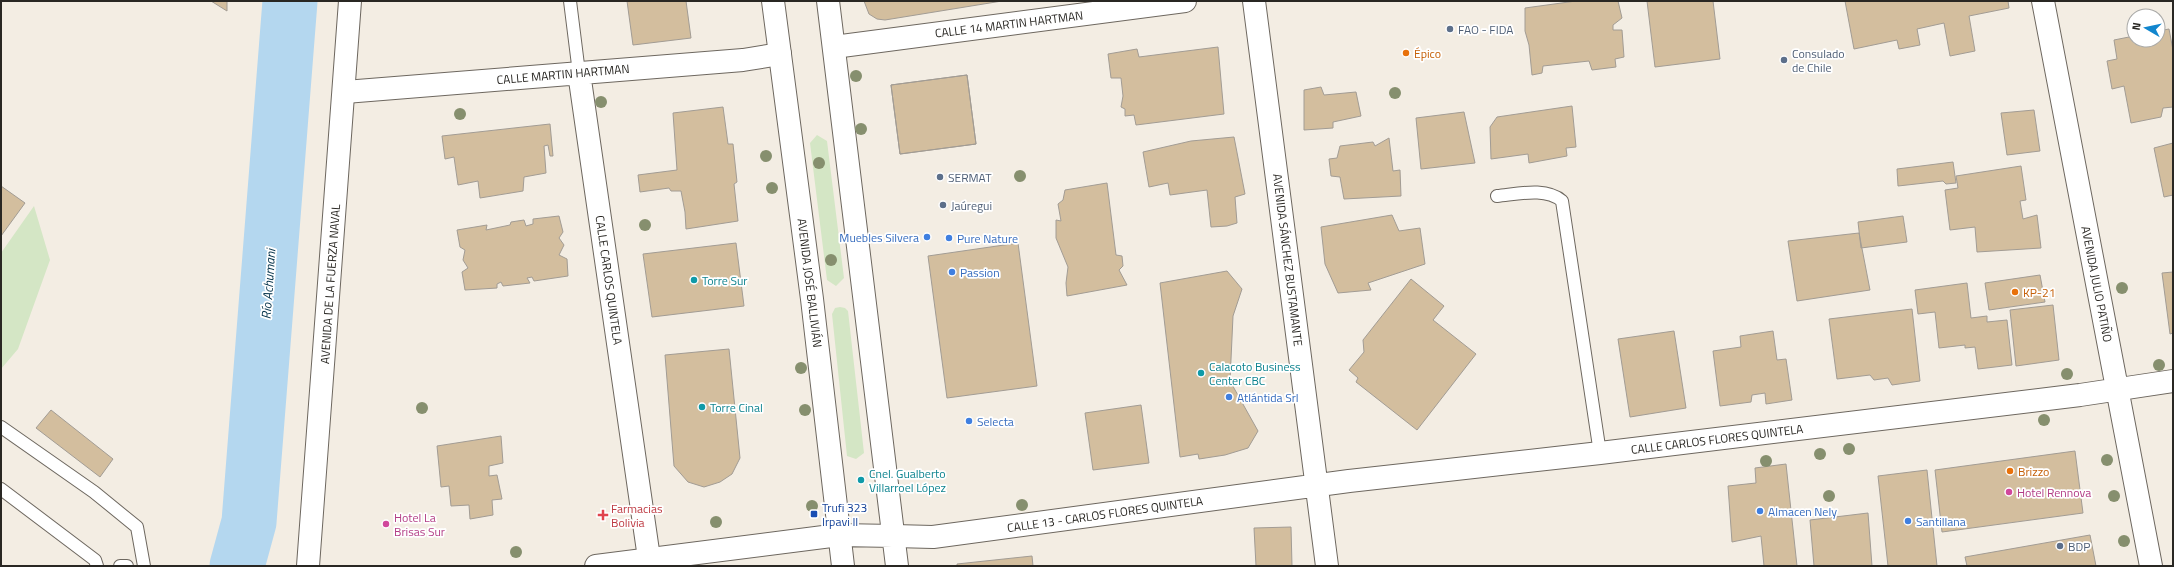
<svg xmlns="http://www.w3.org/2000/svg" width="2174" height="567" font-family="'Titillium Web',sans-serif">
	<rect width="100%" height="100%" fill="#f3ede3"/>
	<path fill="#d4e6c5" d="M817 135 827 141 844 278 836 286 827 280 810 143Z
		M34 206 50 260 18 349 1 369V253Z
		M840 307 845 308 848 311 864 453 856 459 847 456 832 314 835 308Z"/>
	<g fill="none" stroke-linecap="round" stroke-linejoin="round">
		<path stroke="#b4d7ef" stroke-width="55" d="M237 566 249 522 290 1"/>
	</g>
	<path fill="#d3be9e" stroke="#a29c94" d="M211 1H227V11Z
		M627 1H686L691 38 633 45Z
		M864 1H1002L885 20 877 19 869 14Z
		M1576 1H1618L1622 18 1613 25V30H1622L1624 57 1615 59 1616 67 1592 70 1589 61 1543 66 1542 73 1532 75 1529 45 1525 31V8Z
		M1647 1H1713L1720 59 1655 67Z
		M1845 1H2008L2009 8 1969 16 1975 51 1950 56 1944 23 1917 29 1920 45 1899 49 1897 40 1854 49Z
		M2169 29 2173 50V107L2163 108 2161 117 2131 123 2124 86 2112 89 2107 61 2117 59 2114 40 2134 36V40H2158V31Z
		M1218 47 1224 114 1136 125 1134 115 1125 116V109L1121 107 1123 96 1121 78H1111L1108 54 1137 49 1139 57Z
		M967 75 976 144 900 154 891 85Z
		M967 75 976 144 900 154 891 85Z
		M1321 87 1324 95 1356 92 1361 116 1333 122V128L1304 130V90Z
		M1572 106 1576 147 1566 148 1567 156 1529 163 1528 154 1491 159 1490 127 1497 117Z
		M723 107 728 144H733L737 182 734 184 738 221 686 229 685 212 681 191H671L669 188 640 192 638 175 677 170 673 113Z
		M2034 110 2040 151 2007 155 2001 113Z
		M1464 112 1475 163 1421 169 1416 118Z
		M550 124 553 156H550L548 145 544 146 546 173 524 177 523 191 480 198 478 181 458 185 454 157 445 159 442 136Z
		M1234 137 1245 194 1235 197 1237 223 1227 226 1211 227 1207 190 1170 195 1168 183 1149 187 1143 152 1191 141Z
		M1389 138 1393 171 1400 170 1401 196 1344 199 1340 177 1331 176 1329 159 1337 158 1340 146 1373 142 1375 146Z
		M2173 143V195L2164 197 2154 148Z
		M1953 162 1956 183 1946 184 1943 181 1898 186 1897 169Z
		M2021 166 2026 200 2020 201 2023 219 2037 215 2041 248 1977 252 1975 227 1950 230 1945 190 1958 188 1956 176Z
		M1107 183 1116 255 1122 256 1123 266 1119 270 1127 285 1067 296 1066 283 1068 267 1056 238V220L1061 221 1058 204 1063 200 1065 190Z
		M1 186 25 203 1 236Z
		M1392 215 1399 231 1420 228 1425 264 1368 283 1371 290 1338 293 1325 264 1321 227Z
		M559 216 563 232 559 238 564 245 559 255 567 259 568 276 534 281 532 277 527 278 530 283 503 286 501 282 497 284V288L465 290 462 272 468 268 463 260 465 250 460 247 457 230 487 225 486 230 510 225 511 222 524 220 526 226 533 224V219Z
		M1903 216 1907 242 1861 248 1858 222Z
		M1859 233 1870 290 1797 301 1788 241Z
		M736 243 744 306 652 317 643 254Z
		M1018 243 1037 386 947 398 928 256Z
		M1227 271 1242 289 1233 316 1230 381 1258 431 1248 448 1225 455 1199 459 1198 454 1180 457 1160 283Z
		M2173 272V333L2170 334 2162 273Z
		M2040 275 2045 302 1989 310 1985 283Z
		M1411 279 1444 306 1433 320 1476 354 1417 430 1356 382 1358 378 1349 370 1364 352 1363 340Z
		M1967 283 1971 318 1987 316V322L2007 320 2012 365 1978 369 1975 347 1965 348V345L1939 348 1935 312 1918 314 1915 290Z
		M2053 305 2059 360 2016 366 2010 310Z
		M1912 309 1920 381 1892 385 1888 378 1874 380 1870 375 1837 379 1829 319Z
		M1674 331 1686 408 1630 417 1618 339Z
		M1773 331 1777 360 1786 359 1792 400 1766 404 1765 393 1752 395 1751 402 1720 406 1713 351 1741 347 1740 336Z
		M729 349 740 458 732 474 720 482 704 487 688 482 674 466 665 355Z
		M1141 405 1149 463 1093 470 1085 413Z
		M51 410 113 459 100 477 36 428Z
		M501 436 503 463 489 466V476L497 475 502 499 492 500 493 515 470 519 469 505 451 506 449 486 441 487 437 446Z
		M2075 451 2083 513 1942 532 1935 470Z
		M1786 464 1797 566H1764L1761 536 1732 542 1728 486 1756 483 1755 468Z
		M1927 470 1937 566H1888L1878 476Z
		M1868 513 1872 566H1814L1810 520Z
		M1291 527 1292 566H1256L1254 528Z
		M2090 535 2096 566H1967L1965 557Z
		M1032 556 1033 566H957V564Z"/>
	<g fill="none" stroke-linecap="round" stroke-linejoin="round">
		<defs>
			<path id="service" d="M570 1 579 73
				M1497 196C1518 194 1546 187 1562 201L1600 453
				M1 427 94 492 137 527 144 566
				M1 489 95 560 97 566
				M120 566H127"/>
			<path id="minor" d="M1254 1 1327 566
				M2043 1 2151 566
				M834 47 1185 1
				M579 73 649 558
				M345 92 743 60 780 54
				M894 536 933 537 1349 481 1600 453 2080 395 2173 381"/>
			<path id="secondary" d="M308 566 350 1
				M596 566 839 535"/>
			<path id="primary" d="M773 1 812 299 843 566
				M828 1 897 566
				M839 535 894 536"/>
		</defs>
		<use href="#service" stroke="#6d675f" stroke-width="14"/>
		<use href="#minor" stroke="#6d675f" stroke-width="24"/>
		<use href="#secondary" stroke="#6d675f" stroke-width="24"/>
		<use href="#primary" stroke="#6d675f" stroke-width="24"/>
		<use href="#service" stroke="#fff" stroke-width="12"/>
		<use href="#minor" stroke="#fff" stroke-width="22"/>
		<use href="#secondary" stroke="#fff" stroke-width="22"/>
		<use href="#primary" stroke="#fff" stroke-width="22"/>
	</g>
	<g fill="#868f6e">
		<circle cx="856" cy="76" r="6"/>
		<circle cx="1395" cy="93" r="6"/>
		<circle cx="601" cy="102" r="6"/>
		<circle cx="460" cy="114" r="6"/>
		<circle cx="861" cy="129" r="6"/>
		<circle cx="766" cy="156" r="6"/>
		<circle cx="819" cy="163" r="6"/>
		<circle cx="1020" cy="176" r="6"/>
		<circle cx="772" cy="188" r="6"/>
		<circle cx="645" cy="225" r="6"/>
		<circle cx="831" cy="260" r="6"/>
		<circle cx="2122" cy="288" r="6"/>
		<circle cx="2159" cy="365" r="6"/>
		<circle cx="801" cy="368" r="6"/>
		<circle cx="2067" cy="374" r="6"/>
		<circle cx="422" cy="408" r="6"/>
		<circle cx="805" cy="410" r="6"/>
		<circle cx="2044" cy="420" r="6"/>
		<circle cx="1849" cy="449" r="6"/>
		<circle cx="1820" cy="454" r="6"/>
		<circle cx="2107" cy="460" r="6"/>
		<circle cx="1766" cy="461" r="6"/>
		<circle cx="1829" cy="496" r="6"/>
		<circle cx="2114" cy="496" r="6"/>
		<circle cx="1022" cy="505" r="6"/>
		<circle cx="812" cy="506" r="6"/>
		<circle cx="716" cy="522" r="6"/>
		<circle cx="2124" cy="541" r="6"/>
		<circle cx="516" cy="552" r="6"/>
	</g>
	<g fill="#5c6f8a" stroke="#fff" stroke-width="1.5">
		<circle cx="1450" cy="29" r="4"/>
		<circle cx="1784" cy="60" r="4"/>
		<circle cx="940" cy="177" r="4"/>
		<circle cx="943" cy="205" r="4"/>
		<circle cx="2060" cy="546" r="4"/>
	</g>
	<g fill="#e8710a" stroke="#fff" stroke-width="1.5">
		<circle cx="1406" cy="53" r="4"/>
		<circle cx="2015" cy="292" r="4"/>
		<circle cx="2010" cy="471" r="4"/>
	</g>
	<g fill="#3f7fe0" stroke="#fff" stroke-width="1.5">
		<circle cx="927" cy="237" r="4"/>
		<circle cx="949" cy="238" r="4"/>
		<circle cx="952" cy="272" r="4"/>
		<circle cx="1229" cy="397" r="4"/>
		<circle cx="969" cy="421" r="4"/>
		<circle cx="1760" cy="511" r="4"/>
		<circle cx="1908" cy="521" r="4"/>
	</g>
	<g fill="#0f9aa8" stroke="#fff" stroke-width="1.5">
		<circle cx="694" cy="280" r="4"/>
		<circle cx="1201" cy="373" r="4"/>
		<circle cx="702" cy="407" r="4"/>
		<circle cx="861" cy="480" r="4"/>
	</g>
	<g fill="#d1479c" stroke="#fff" stroke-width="1.5">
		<circle cx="2009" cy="492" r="4"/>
		<circle cx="386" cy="524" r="4"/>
	</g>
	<rect fill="#1a4fb4" stroke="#fff" stroke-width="1.5" x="810" y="510" width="8" height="8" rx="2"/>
	<path fill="#e0444e" stroke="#fff" stroke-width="1.5" d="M601 509h4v4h4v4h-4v4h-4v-4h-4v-4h4z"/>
	<g text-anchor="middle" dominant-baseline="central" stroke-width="3.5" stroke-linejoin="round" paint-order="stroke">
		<g font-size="12" fill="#292723" stroke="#fff">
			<text transform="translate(1009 24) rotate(-7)">CALLE 14 MARTIN HARTMAN</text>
			<text transform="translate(563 74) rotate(-5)">CALLE MARTIN HARTMAN</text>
			<text transform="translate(1288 260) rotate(83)">AVENIDA SÁNCHEZ BUSTAMANTE</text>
			<text transform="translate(609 280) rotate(82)">CALLE CARLOS QUINTELA</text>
			<text transform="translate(810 283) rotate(83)">AVENIDA JOSÉ BALLIVIÁN</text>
			<text transform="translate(330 284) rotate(-86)">AVENIDA DE LA FUERZA NAVAL</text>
			<text transform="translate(2097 284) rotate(79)">AVENIDA JULIO PATIÑO</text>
			<text transform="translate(1717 439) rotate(-7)">CALLE CARLOS FLORES QUINTELA</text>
			<text transform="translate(1105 514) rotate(-8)">CALLE 13 - CARLOS FLORES QUINTELA</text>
		</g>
		<g font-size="12" fill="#4e5e75" stroke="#fff" text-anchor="start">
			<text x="1458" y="29">FAO - FIDA</text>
			<text x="1792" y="53">Consulado<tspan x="1792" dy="14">de Chile</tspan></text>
			<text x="948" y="177">SERMAT</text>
			<text x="951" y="205">Jaúregui</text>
			<text x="2068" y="546">BDP</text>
		</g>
		<g font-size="12" fill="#c56008" stroke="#fff" text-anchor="start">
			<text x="1414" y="53">Épico</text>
			<text x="2023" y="292">KP-21</text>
			<text x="2018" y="471">Brizzo</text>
		</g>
		<g font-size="12" fill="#366cbe" stroke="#fff" text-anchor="start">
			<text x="919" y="237" text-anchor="end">Muebles Silvera</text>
			<text x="957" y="238">Pure Nature</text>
			<text x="960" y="272">Passion</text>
			<text x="1237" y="397">Atlántida Srl</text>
			<text x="977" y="421">Selecta</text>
			<text x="1768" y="511">Almacen Nely</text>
			<text x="1916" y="521">Santillana</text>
		</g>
		<g font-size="12" fill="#0d838f" stroke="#fff" text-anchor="start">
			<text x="702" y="280">Torre Sur</text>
			<text x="1209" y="366">Calacoto Business<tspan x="1209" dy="14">Center CBC</tspan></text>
			<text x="710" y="407">Torre Cinal</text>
			<text x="869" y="473">Cnel. Gualberto<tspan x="869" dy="14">Villarroel López</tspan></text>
		</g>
		<g font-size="12" fill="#b23c85" stroke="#fff" text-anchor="start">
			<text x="2017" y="492">Hotel Rennova</text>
			<text x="394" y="517">Hotel La<tspan x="394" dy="14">Brisas Sur</tspan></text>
		</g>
		<g font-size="12" fill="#164399" stroke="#fff" text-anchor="start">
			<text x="822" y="507">Trufi 323<tspan x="822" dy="14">Irpavi II</tspan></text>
		</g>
		<g font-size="12" fill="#be3a42" stroke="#fff" text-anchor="start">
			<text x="611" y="508">Farmacias<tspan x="611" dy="14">Bolivia</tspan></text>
		</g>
		<g font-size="13" font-style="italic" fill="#05334b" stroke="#fff">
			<text transform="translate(268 284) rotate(-86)">Río Achumani</text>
		</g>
	</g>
	<rect width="2174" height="567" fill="none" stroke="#292723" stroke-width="4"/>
	<g transform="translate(2146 28) rotate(279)"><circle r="19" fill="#ffffff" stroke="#a9a9a7"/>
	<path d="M0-3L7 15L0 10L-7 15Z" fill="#1186ce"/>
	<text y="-6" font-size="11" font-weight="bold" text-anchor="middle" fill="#292723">N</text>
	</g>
</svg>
